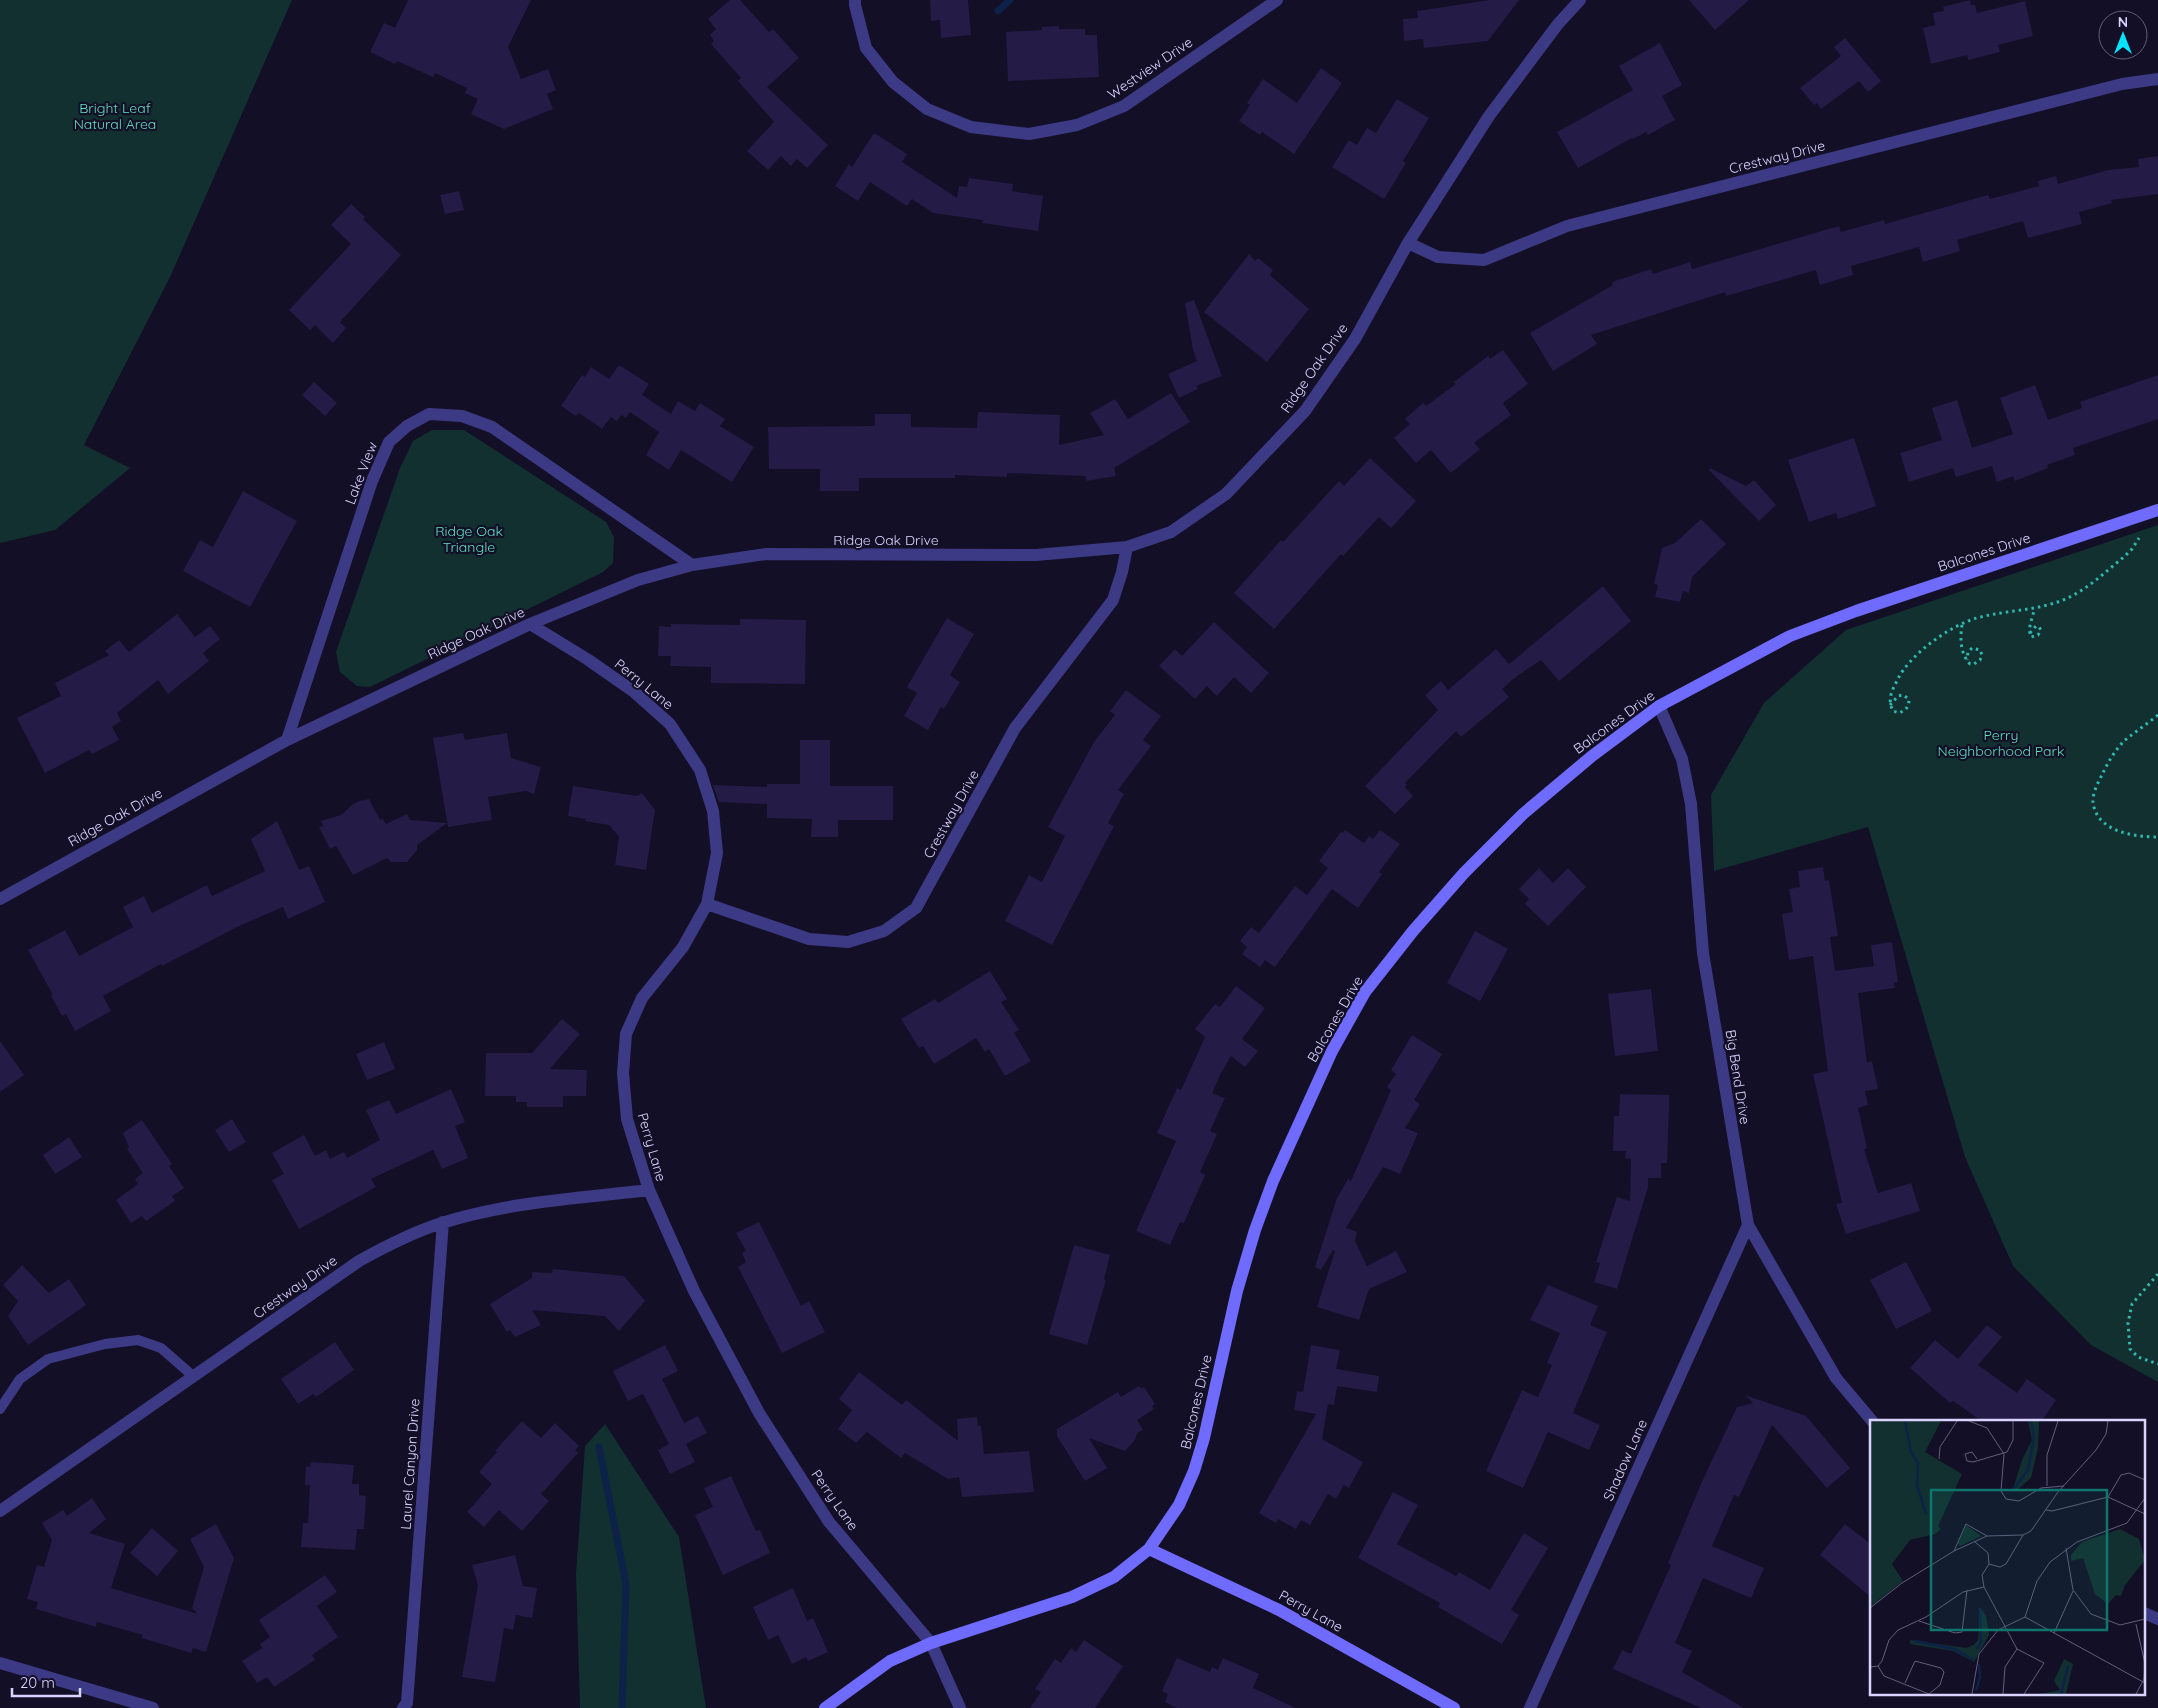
<svg xmlns="http://www.w3.org/2000/svg" width="2158" height="1708" font-family="Quicksand,sans-serif">
	<rect width="100%" height="100%" fill="#130f26"/>
	<path fill="#12302f" d="M0 0H292L171 275 84 445 130 468 55 530 0 543Z
		M432 430H464L606 522 614 537 613 563 603 572 370 687 357 686 340 672 336 652 400 468 413 441Z
		M2158 525V1382L2091 1345 2013 1266 1965 1157 1868 827 1714 871 1711 795 1764 703 1846 630Z
		M605 1424 679 1537 706 1708H580L576 1574 585 1446Z"/>
	<g fill="none" stroke-linecap="round" stroke-linejoin="round">
		<path stroke="#0c2248" stroke-width="7" d="M998 11 1010 0
			M599 1447 626 1584 622 1708"/>
	</g>
	<path fill="#241b47" d="M408 0H531L508 47 521 79 548 69 556 90 547 94 553 109 504 129 471 114 478 99 465 93 467 88 435 73 433 77 397 61 395 64 370 52 384 23 395 28Z
		M730 0H740L769 32 773 29 799 58 767 87 828 145 807 168 797 159 791 166 781 156 768 170 747 151 774 122 738 81 741 78 711 44 714 41 710 35 716 29 708 19Z
		M930 0H968L971 35 941 38 940 20 931 21Z
		M1490 0H1519L1488 41 1424 48 1423 39 1404 41 1403 19 1418 18 1417 11Z
		M1689 0H1749L1715 30Z
		M1970 0 1971 5H1975L1977 13 2025 1 2033 36 1998 45 2000 52 1968 60 1967 55 1931 64 1923 28 1935 25 1933 13 1944 11 1943 7Z
		M1059 26V29H1085V35H1097L1099 77 1008 81 1006 32 1042 30V27Z
		M1845 38 1881 81 1868 92 1859 81 1821 109 1817 103 1814 105 1800 88 1841 56 1834 47Z
		M1660 43 1682 85 1662 96 1675 120 1648 135 1646 132 1633 139 1632 138 1578 168 1557 132 1633 90 1619 66Z
		M1321 68 1342 83 1294 154 1262 132 1260 135 1239 121 1250 105 1247 103 1263 79 1297 103Z
		M1397 99 1429 118 1403 161 1406 163 1384 199 1332 167 1349 140 1357 145 1367 128 1376 133Z
		M874 133 907 154 902 162 957 198 959 186 967 187 969 178 1013 184 1012 191 1043 196 1038 231 982 223 983 220 933 213 912 199 907 206 870 182 858 201 835 186 849 164 852 167Z
		M2158 156V194L2111 200 2112 203 2079 212 2082 224 2028 238 2023 221 1957 240 1960 251 1923 262 1919 247 1851 266 1853 275 1820 285 1816 270 1726 296 1725 292 1591 335 1597 344 1553 371 1530 333 1613 285 1612 282 1651 269 1653 274 1690 262 1692 269 1839 226 1841 232 1884 220 1885 224 1988 195 1990 199 2039 186 2038 181 2056 176 2058 184 2108 170 2139 167 2138 159Z
		M459 191 464 210 445 214 440 195Z
		M351 204 365 217 363 219 401 255 340 322 346 328 333 343 315 325 310 330 289 310 351 244 331 225Z
		M1249 254 1255 261 1258 258 1273 270 1270 275 1309 309 1267 362 1204 312Z
		M1194 300 1222 376 1196 386 1198 389 1179 398 1168 374 1197 361 1193 350 1185 303Z
		M1503 350 1528 384 1503 403 1511 415 1474 443 1480 449 1451 473 1431 450 1416 463 1394 438 1410 424 1405 419 1423 403 1426 406 1456 384 1454 382 1488 356 1490 359Z
		M619 365 649 384 642 395 671 414 678 401 695 411 700 403 725 419 720 426 754 447 732 482 681 450 669 470 646 455 659 432 630 412 626 418 621 415 617 421 611 417 602 429 579 413 576 416 561 406 582 375 585 377 591 367 609 379Z
		M2158 375V419L2073 448 2075 455 2047 465 2048 468 2015 481 2013 476 1997 482 1992 466 1956 477 1953 468 1909 482 1900 453 1942 440 1932 408 1957 400 1972 448 2013 434 2000 398 2035 385 2048 420 2082 408 2080 402Z
		M314 382 337 403 325 416 302 395Z
		M1171 393 1190 422 1114 468 1116 476 1087 481 1085 476 1007 473V477L955 475V478H859V491H820V469H769L768 427 875 426V414H911V427L977 428 978 412 1060 415 1059 445 1104 435 1090 413 1115 399 1128 419Z
		M1854 438 1876 506 1838 519 1836 513 1809 522 1788 460Z
		M1370 458 1416 501 1391 528 1379 517 1343 556 1341 554 1274 629 1234 593 1281 540 1283 542 1339 481 1344 486Z
		M1710 468 1746 486 1754 480 1776 505 1759 521 1709 470Z
		M243 491 297 521 250 607 183 571 200 540 213 547Z
		M1701 519 1726 544 1692 577 1689 593 1683 591 1680 602 1655 597 1658 585 1654 584 1662 548 1675 543Z
		M1603 586 1631 621 1605 643 1559 681 1541 660 1517 676 1502 689 1509 697 1461 737 1456 731 1405 783 1407 785 1405 787 1413 796 1395 814 1365 786 1438 710 1425 695 1441 681 1448 690 1496 649 1509 664Z
		M177 614 195 637 210 626 220 639 203 653 209 661 168 694 158 680 117 713 121 721 112 727 119 740 92 754 89 750 45 773 17 718 61 696 55 683 109 655 105 651 119 640 129 652Z
		M947 618 974 634 950 675 960 682 944 709 941 707 928 730 904 716 917 693 907 687Z
		M740 619 806 620 805 684 711 683V667L670 666 671 656H658L659 626 671 627V624L740 625Z
		M1214 622 1269 673 1251 693 1234 677 1217 696 1207 686 1195 699 1159 666 1175 649 1182 656Z
		M1126 690 1161 716 1143 740 1151 746 1118 790 1124 794 1108 823 1114 826 1052 945 1005 921 1029 875 1042 882 1065 836 1048 827 1094 742 1115 715 1110 711Z
		M463 733 465 740 507 733 511 758 541 767 534 794 526 791 488 797 492 820 448 827 433 738Z
		M800 740H830V786H893V820H838V837H811L812 819 767 818V804L719 802 713 785 767 787V784H800Z
		M573 786 637 796 642 793 655 810 646 870 615 865 619 837 609 825 585 821 586 819 568 816Z
		M369 799 380 820 383 819 386 824 407 814 410 820 447 823 417 845V850L407 862H391L387 858 353 875 336 846 330 849 319 827 323 826 321 821 341 815 352 805 359 801Z
		M277 821 299 870 309 866 325 902 288 919 283 907 239 926 162 966 161 964 103 996 111 1011 75 1031 66 1014 62 1016 51 996 53 995 28 950 65 930 79 956 133 927 123 907 144 896 152 913 207 885 212 896 265 871 251 839Z
		M1345 830 1364 843 1369 836 1373 839 1380 830 1400 844 1379 872 1382 874 1358 908 1332 889 1275 967 1265 960 1260 967 1242 954 1247 947 1240 941 1251 927 1259 933 1295 886 1307 895 1328 868 1319 861 1341 832 1343 833Z
		M1823 867 1825 881 1829 880 1838 936 1830 937 1835 971 1874 966 1871 945 1892 942 1898 982 1894 983 1895 988 1858 993 1867 1063 1872 1061 1878 1089 1865 1091 1868 1105 1858 1108 1867 1148 1864 1149 1878 1193 1911 1183 1920 1211 1846 1234 1836 1204 1842 1203 1813 1074 1828 1071 1813 956 1789 960 1782 914 1793 912 1789 889 1800 887 1798 871Z
		M1539 868 1553 883 1568 868 1586 887 1548 926 1525 904 1529 899 1519 889Z
		M1475 931 1508 949 1480 1001 1447 983Z
		M990 971 1007 999 1001 1002 1019 1030 1014 1033 1031 1061 1005 1076 989 1049 985 1052 976 1038 934 1064 923 1046 919 1048 901 1019 935 999 938 1003Z
		M1236 986 1265 1008 1242 1039 1258 1051 1245 1067 1231 1056 1220 1075 1212 1093 1225 1098 1210 1131 1217 1134 1200 1172 1205 1175 1184 1223 1180 1222 1170 1245 1136 1231 1176 1141 1157 1133 1177 1088 1181 1090 1205 1037 1195 1029 1215 1004 1220 1007Z
		M1651 989 1658 1051 1615 1056 1608 994Z
		M562 1019 580 1034 550 1069 587 1070 586 1096H563V1107H527V1102H516V1096H485L486 1053H532Z
		M1412 1035 1442 1054 1414 1100 1420 1104 1405 1128 1418 1133 1400 1174 1383 1167 1346 1228 1357 1232 1355 1241 1367 1266 1396 1251 1407 1272 1369 1289 1359 1320 1317 1307 1335 1251 1333 1250 1321 1270 1315 1267 1337 1198 1348 1179 1351 1181 1391 1090 1387 1087 1396 1074 1391 1070Z
		M0 1041 24 1075 0 1092Z
		M384 1042 395 1069 367 1080 356 1054Z
		M451 1089 465 1122 455 1126 468 1158 442 1169 433 1150 371 1179 376 1187 299 1229 272 1180 284 1174 272 1153 304 1135 315 1156 326 1150 330 1159 344 1152 347 1158 380 1140 366 1110 389 1100 396 1114Z
		M1620 1094 1669 1095V1108L1667 1163H1661V1178H1648V1187L1617 1289 1594 1282 1600 1263 1596 1262 1617 1197 1630 1201 1631 1159 1625 1158 1626 1151H1613L1614 1116H1619Z
		M232 1119 246 1142 229 1152 215 1130Z
		M142 1120 172 1164 169 1166 184 1188 172 1196 175 1201 146 1221 142 1216 131 1223 116 1200 138 1184 135 1179 143 1173 127 1149 129 1147 123 1133Z
		M69 1137 82 1157 55 1174 43 1155Z
		M759 1222 801 1306 809 1301 825 1332 782 1353 738 1267 746 1262 742 1253 746 1251 736 1233Z
		M1074 1245 1110 1255 1104 1279 1106 1280 1087 1345 1049 1334Z
		M1906 1262 1932 1311 1896 1329 1870 1280Z
		M22 1265 49 1293 69 1279 86 1305 28 1345 8 1316 18 1301 3 1285Z
		M553 1269 624 1276 645 1301 619 1331 605 1316 532 1310 541 1325 515 1337 510 1330 507 1332 490 1304 532 1278V1272L552 1273Z
		M1548 1285 1598 1306 1590 1325 1607 1332 1573 1413 1600 1425 1589 1450 1548 1432 1523 1488 1486 1471 1522 1390 1538 1397 1552 1365 1547 1363 1560 1333 1530 1320Z
		M1987 1325 2002 1337 1978 1365 2017 1393 2027 1379 2056 1400 2041 1422H1983L1953 1401 1950 1403 1910 1368 1935 1340 1958 1359Z
		M335 1342 354 1370 316 1397 313 1394 298 1404 281 1379Z
		M665 1345 678 1371 662 1379 684 1423 698 1416 707 1433 686 1444 695 1462 670 1474 658 1450 669 1444 643 1394 628 1401 613 1371Z
		M1311 1345 1340 1350 1336 1369 1379 1376 1377 1392 1337 1386 1334 1405 1328 1404 1322 1439 1363 1462 1349 1488 1344 1485 1336 1499 1328 1494 1310 1525 1301 1520 1296 1529 1278 1519 1276 1523 1259 1513 1316 1414 1294 1410 1297 1391 1303 1392Z
		M859 1372 902 1405 906 1400 958 1441 957 1419 977 1417 978 1426H981L984 1454 1029 1451 1034 1492 962 1497 959 1477 948 1479 905 1453 901 1458 867 1432 856 1443 838 1429 852 1410 839 1399Z
		M1139 1386 1141 1388 1144 1387 1155 1404 1152 1406 1154 1409 1137 1420 1143 1430 1137 1433 1135 1440 1125 1451 1089 1438 1107 1468 1085 1481 1057 1436V1429L1118 1392 1121 1397Z
		M1745 1395 1806 1416 1850 1468 1827 1488 1772 1425 1739 1497 1734 1495 1712 1546 1764 1568 1751 1598 1703 1578 1675 1643 1692 1651 1682 1672 1744 1708H1701L1613 1669 1622 1650 1631 1654 1671 1565 1668 1563 1701 1484 1737 1407 1753 1403Z
		M522 1421 541 1438 555 1423 579 1446 575 1450 578 1453 541 1494 549 1501 522 1531 499 1510 484 1527 467 1512 492 1484 479 1472 497 1452 495 1451Z
		M311 1462 354 1465 352 1484H359V1495L366 1496 364 1529H357L355 1550 301 1547 303 1523H308L310 1485H305L306 1466 310 1467Z
		M731 1476 756 1531 760 1530 770 1553 723 1575 695 1515 713 1507 704 1488Z
		M1393 1492 1418 1505 1397 1544 1456 1576 1459 1572 1490 1590 1524 1533 1548 1548 1511 1610 1519 1615 1502 1644 1438 1607 1440 1603 1358 1558Z
		M92 1498 106 1519 89 1533 125 1544 111 1588 198 1614 192 1608 204 1567 190 1539 216 1524 234 1558 206 1652 193 1648 191 1653 142 1638 143 1635 97 1622 96 1627 36 1609 38 1602 27 1599 37 1565 44 1567 52 1540 42 1523 63 1510 67 1516Z
		M1845 1524 1872 1545V1598L1820 1555Z
		M152 1528 178 1551 157 1576 130 1553Z
		M515 1555 523 1586 537 1588 532 1618 516 1615 513 1630 504 1628 495 1682 462 1677 478 1585 472 1565Z
		M325 1575 337 1592 317 1606 338 1637 312 1655 315 1660 274 1687 267 1677 257 1683 242 1661 262 1648 260 1644 270 1637 259 1620Z
		M793 1588 807 1621 813 1618 828 1652 808 1661 806 1657 792 1664 778 1635 768 1640 753 1607Z
		M1084 1640 1123 1666 1095 1708H1030L1041 1692 1035 1689 1055 1659 1061 1663 1071 1648 1076 1652Z
		M1177 1658 1210 1672 1212 1667 1218 1670 1223 1658 1259 1674 1253 1688 1296 1708H1177L1165 1702 1168 1694 1162 1691Z"/>
	<g fill="none" stroke-linecap="round" stroke-linejoin="round">
		<path stroke="#2fb8b0" stroke-width="3" stroke-dasharray="2.5 4" stroke-linecap="butt" d="M1962 625C1960 639 1960 653 1970 664H1974L1980 660 1982 655 1980 650 1972 648 1968 652 1967 660
			M2030 633 2036 626 2039 627 2041 630 2038 635 2031 637C2027 627 2033 619 2034 609
			M1890 705 1898 696 1903 695 1909 699C1909 707 1906 710 1899 713L1893 711C1887 699 1892 690 1898 679 1910 654 1951 625 1977 618 2006 610 2035 611 2063 600 2086 591 2105 572 2125 556L2132 549 2139 538
			M2158 715C2147 724 2135 732 2124 741 2116 749 2108 762 2103 773 2099 780 2092 794 2093 802 2096 832 2135 837 2158 837
			M2158 1274 2132 1304 2128 1323 2130 1349 2138 1357 2158 1364"/>
		<path stroke="#3d3a85" stroke-width="10" d="M0 1409 20 1379 48 1359 105 1344 138 1340 161 1348 193 1376"/>
		<path stroke="#3d3a85" stroke-width="12" d="M855 0V5L866 48 893 82 927 109 971 127 1029 134 1077 125 1124 106 1277 0
			M1408 243 1438 257 1484 260 1567 226 2122 84 2158 79
			M530 624 587 659 633 691 670 724 700 770 713 811 717 853 707 904 683 947 642 998 626 1034 623 1073 627 1119 649 1190 694 1291 759 1413 829 1522 931 1643 960 1708
			M1659 706 1682 759 1691 804 1703 953 1748 1225 1836 1378 1873 1422
			M287 740 372 481 389 442 407 426 429 414 462 416 492 427 692 565
			M0 899 287 740 530 624 638 580 692 565 766 554 1036 555 1127 547 1171 532 1226 494 1305 411 1355 339 1408 243 1489 116 1558 24 1580 0
			M707 904 809 939 848 942 884 931 916 908 1015 728 1113 600 1122 572 1127 547
			M0 1511 359 1261C386 1246 413 1232 442 1223 507 1202 582 1198 649 1190
			M2144 1613 2158 1619
			M0 1663 153 1708
			M403 1708 407 1703 443 1222
			M1530 1708 1748 1225"/>
		<path stroke="#6f6bff" stroke-width="12" d="M1149 1549 1279 1610 1454 1708
			M825 1708 890 1661 931 1643 1072 1597 1114 1577 1149 1549 1179 1505 1194 1471 1204 1438 1237 1291 1255 1230 1273 1181 1332 1051 1365 992 1413 931 1464 873 1523 814 1592 756 1659 706 1790 636 1856 611 2158 510"/>
	</g>
	<g text-anchor="middle" dominant-baseline="central" stroke-width="4.5" stroke-linejoin="round" paint-order="stroke">
		<g font-size="14" fill="#d9d4ff" stroke="#130f26">
			<text transform="translate(1150 68) rotate(-34)">Westview Drive</text>
			<text transform="translate(1777 157) rotate(-14)">Crestway Drive</text>
			<text transform="translate(1314 368) rotate(-55)">Ridge Oak Drive</text>
			<text transform="translate(361 473) rotate(-69)">Lake View</text>
			<text x="886" y="540">Ridge Oak Drive</text>
			<text transform="translate(1984 552) rotate(-18)">Balcones Drive</text>
			<text transform="translate(476 633) rotate(-25)">Ridge Oak Drive</text>
			<text transform="translate(644 684) rotate(39)">Perry Lane</text>
			<text transform="translate(1614 722) rotate(-36)">Balcones Drive</text>
			<text transform="translate(951 814) rotate(-61)">Crestway Drive</text>
			<text transform="translate(115 817) rotate(-29)">Ridge Oak Drive</text>
			<text transform="translate(1335 1019) rotate(-60)">Balcones Drive</text>
			<text transform="translate(1738 1077) rotate(81)">Big Bend Drive</text>
			<text transform="translate(652 1147) rotate(74)">Perry Lane</text>
			<text transform="translate(295 1287) rotate(-35)">Crestway Drive</text>
			<text transform="translate(1196 1402) rotate(-77)">Balcones Drive</text>
			<text transform="translate(1625 1460) rotate(-66)">Shadow Lane</text>
			<text transform="translate(410 1464) rotate(-86)">Laurel Canyon Drive</text>
			<text transform="translate(835 1500) rotate(55)">Perry Lane</text>
			<text transform="translate(1311 1611) rotate(29)">Perry Lane</text>
		</g>
		<g font-size="14" fill="#5fe0c0" stroke="#130f26">
			<text x="115" y="108">Bright Leaf<tspan x="115" dy="16">Natural Area</tspan></text>
			<text x="469" y="531">Ridge Oak<tspan x="469" dy="16">Triangle</tspan></text>
			<text x="2001" y="735">Perry<tspan x="2001" dy="16">Neighborhood Park</tspan></text>
		</g>
	</g>
	<g transform="translate(1870 1420)">
		<rect width="275" height="275" fill="#130f26"/>
		<path d="M0 1H71L55 32 92 54 68 106 71 109 65 114 40 120 22 144 33 161 0 187ZM158 1H169L168 28 161 58 146 71 143 69 152 40 162 20ZM96 105 111 116 90 126 88 124ZM250 109 269 119 275 140 255 165 251 176 246 175 238 184 225 174 213 138 201 141V135L212 122ZM110 187 116 196 119 215 104 242 83 231 40 224V220L96 228 104 225 108 220ZM194 239 203 244 196 274H170L190 270 184 261Z" fill="#12302f"/>
		<path fill="none" stroke="#0c2248" stroke-width="2.5" d="M35 1 41 32 48 43 47 65M47 65 56 94M142 71 158 50 164 17 161 1M45 221 84 229 104 240M107 229 111 222 110 188M106 271 110 257 109 244M191 274 198 246"/>
		<path fill="none" stroke="#625e7d" stroke-width="1" d="M99 1 117 8 134 34 131 71 136 79 149 81 171 68 194 66M69 39 70 27 87 1M107 39 102 32 95 34 97 41 103 42 137 32 143 20V1M177 66V35L188 1M238 77 251 55 259 53 275 60M176 90 182 91 238 77 275 94M104 121 118 133 119 144 112 155 114 167 147 229M196 128 203 170 221 194 250 205 275 199M84 131 96 104 117 116M119 144 130 147 136 144 153 115M0 188 32 163 84 131 117 116 153 115 161 111 188 72 226 30 236 14 238 1M155 197 275 263M49 201 85 213 92 212 97 170M184 213 203 171M147 229 174 243 154 274M8 246 14 256 59 274M0 247 8 246 12 241 19 220 28 210 56 197 93 172 114 167M35 263 45 241 71 248 74 252 70 265 59 274M102 274 109 234 128 210 155 197 167 161 180 142 207 122 257 103 275 78M133 274 135 247 147 229M266 274 274 259 275 244 266 204"/>
		<path fill="#0f766e" fill-opacity="0.15" stroke="#0f766e" stroke-width="2.5" d="M61 70H237V210H61Z"/>
		<rect width="275" height="275" fill="none" stroke="#d9d4ff" stroke-width="2.5"/>
	</g>
	<g transform="translate(2123 35)"><circle r="24" fill="#130f26" stroke="#625e7d"/>
	<path d="M0-4L9 19L0 12L-9 19Z" fill="#00e5ff"/>
	<text y="-8" font-size="14" font-weight="bold" text-anchor="middle" fill="#d9d4ff">N</text>
	</g>
	<path d="M12 1688v8h68v-8" fill="none" stroke="#d9d4ff" stroke-width="2.5"/>
	<text x="20" y="1688" font-size="15" fill="#d9d4ff" stroke="#130f26" stroke-width="4" paint-order="stroke">20 m</text>
</svg>
